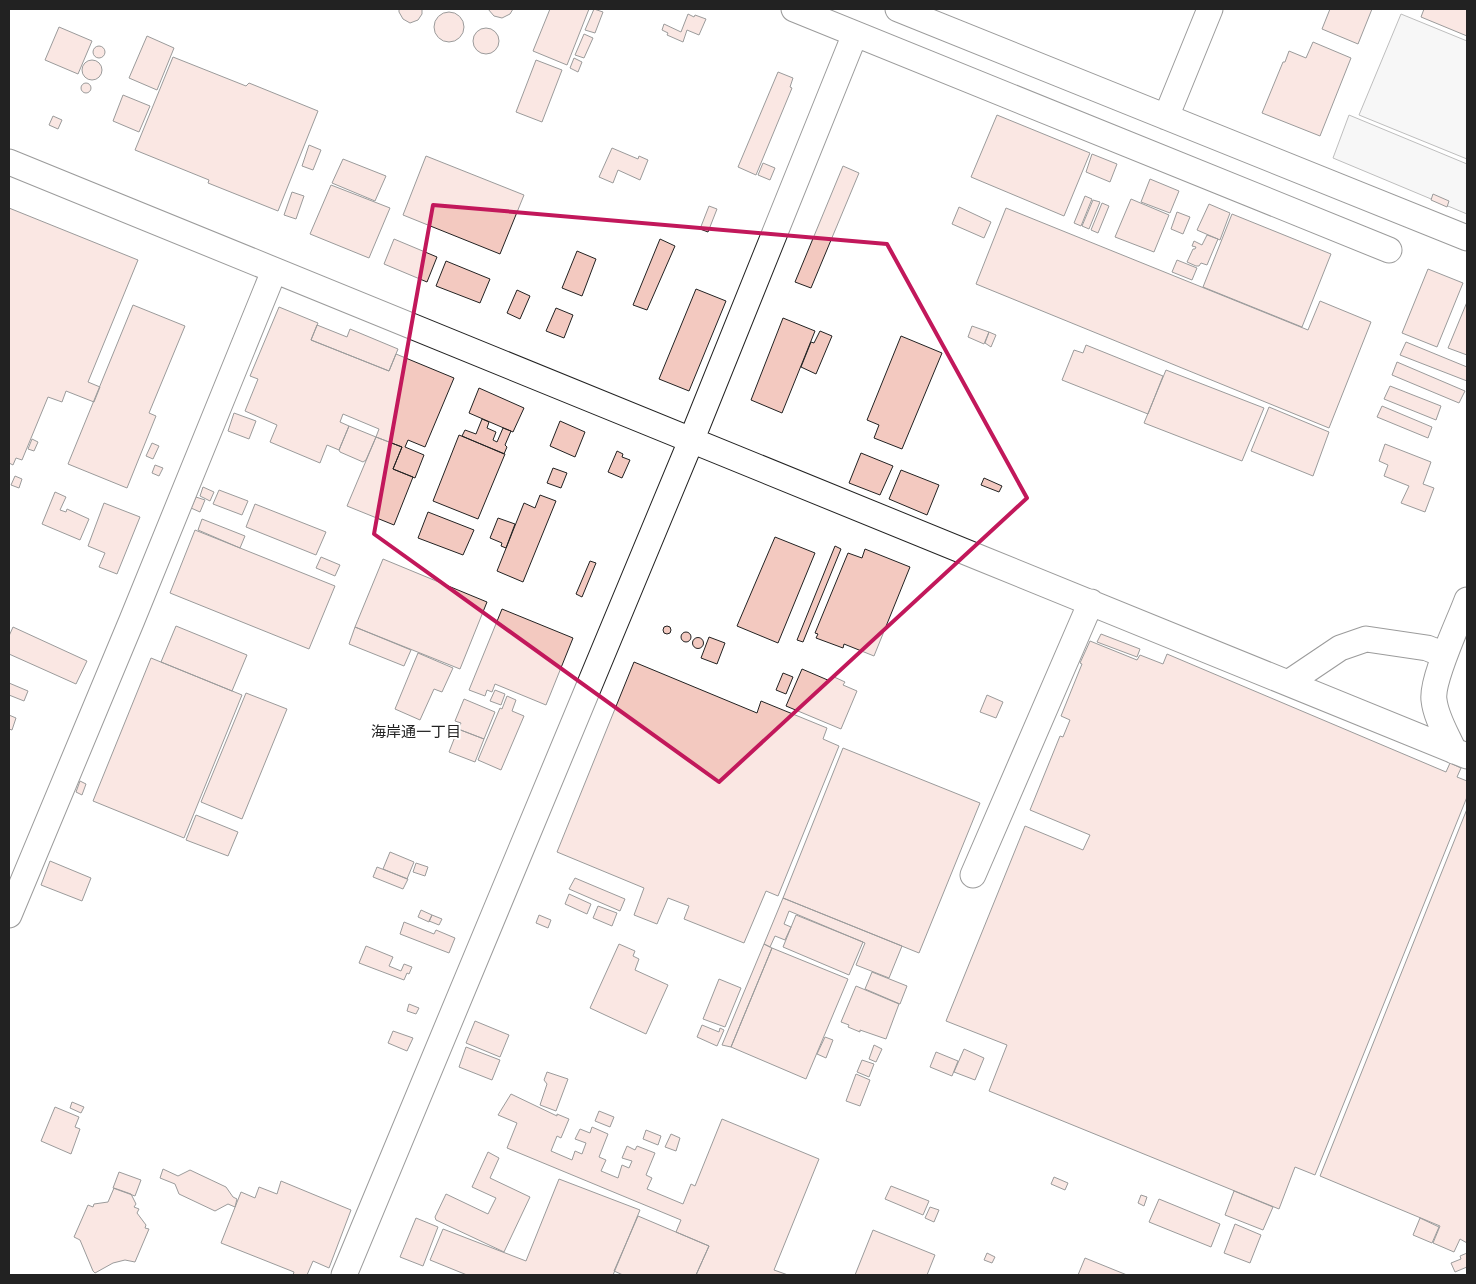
<svg xmlns="http://www.w3.org/2000/svg" width="1476" height="1284" font-family="'IBM Plex Sans','Noto Sans JP',sans-serif">
	<rect width="100%" height="100%" fill="#fff"/>
	<path fill="#eee" stroke="#6f6f6f" d="M1349 115 1467 164V214L1333 158Z"/>
	<path fill="#ededed" stroke="#6f6f6f" d="M1401 14 1467 41V159L1359 115Z"/>
	<path fill="#f3c9c0" stroke="#222" d="M399 9H422V14L418 20 410 23 403 19 399 12Z
		M488 9H513L510 14 502 18 494 16Z
		M550 9H589L567 65 533 51Z
		M594 9 603 12 595 33 585 30Z
		M1330 9H1372L1358 44 1322 29Z
		M1424 9H1467V36L1421 17Z
		M434 27a15 15 0 1 1 30 0a15 15 0 1 1-30 0Z
		M688 14 694 17 695 15 706 19 699 35 687 30 683 42 667 35 668 33 662 30 664 24 681 32Z
		M59 27 92 41 78 74 45 60Z
		M473 41a13 13 0 1 1 26 0a13 13 0 1 1-26 0Z
		M584 34 593 38 584 58 575 55Z
		M147 36 174 48 157 90 129 78Z
		M1313 42 1351 58 1320 136 1262 113 1283 62H1285L1289 51 1306 58Z
		M93 52a6 6 0 1 1 12 0a6 6 0 1 1-12 0Z
		M173 57 246 86 249 83 318 111 278 211 208 183 209 180 135 150Z
		M574 58 582 62 578 72 570 68Z
		M536 60 562 70 542 122 516 112Z
		M82 70a10 10 0 1 1 20 0a10 10 0 1 1-20 0Z
		M778 72 793 78 790 87 792 88 756 175 738 167Z
		M81 88a5 5 0 1 1 10 0a5 5 0 1 1-10 0Z
		M123 95 150 106 139 132 113 121Z
		M997 115 1090 153 1064 216 971 177Z
		M53 116 62 120 58 129 49 125Z
		M309 145 321 150 313 170 302 166Z
		M612 148 638 159 639 156 648 160 640 180 618 170 613 183 599 177Z
		M1092 154 1117 164 1110 182 1086 172Z
		M426 156 524 195 500 254 403 215Z
		M343 159 386 176 375 201 332 183Z
		M763 163 775 168 770 180 758 175Z
		M843 166 859 173 811 288 795 282Z
		M1150 179 1179 191 1170 213 1141 202Z
		M331 185 390 208 369 258 310 234Z
		M292 192 304 196 296 219 284 215Z
		M1433 194 1449 201 1447 207 1431 200Z
		M1085 196 1092 199 1081 226 1074 223Z
		M1131 199 1169 215 1154 252 1115 237Z
		M1093 200 1100 202 1089 229 1082 226Z
		M1102 203 1109 206 1098 233 1091 230Z
		M1209 204 1230 213 1220 240 1197 230Z
		M709 206 717 209 708 232 700 229Z
		M959 207 991 222 984 238 952 224Z
		M9 208 138 260 88 382 100 387 94 402 66 391 62 402 48 397 22 460 16 458 13 465 9 463Z
		M1006 208 1308 330 1320 301 1371 322 1329 428 976 284Z
		M1177 212 1190 217 1183 234 1171 229Z
		M1232 214 1331 254 1302 327 1203 287Z
		M1207 235 1218 239 1207 265 1201 263 1199 266H1196L1187 262 1193 249H1195L1196 247 1192 246 1194 241 1202 245Z
		M394 239 437 257 427 282 384 264Z
		M660 239 675 246 647 310 633 305Z
		M577 251 596 259 582 296 562 288Z
		M1177 260 1197 268 1192 280 1172 272Z
		M446 261 490 279 480 303 436 286Z
		M1428 269 1463 283 1437 347 1402 333Z
		M696 289 726 301 689 391 659 379Z
		M517 290 530 296 520 319 507 313Z
		M1467 302V355L1448 348Z
		M133 305 185 326 149 413 156 416 127 488 68 464Z
		M279 307 318 323 311 340 389 371 396 354 454 378 425 447 408 440 405 447 424 455 415 478 393 469 402 447 376 437 379 429 343 414 340 422 349 426 339 450 327 445 320 463 270 442 277 425 245 411 258 379 250 376Z
		M556 308 573 315 564 338 546 331Z
		M783 318 815 331 782 413 751 400Z
		M317 325 347 337 350 329 398 349 389 371 311 340Z
		M972 326 989 332 984 344 968 337Z
		M820 331 832 336 816 374 801 367 811 342 814 343Z
		M989 332 996 335 991 347 985 343Z
		M901 336 942 353 902 449 874 438 879 425 867 420Z
		M1406 342 1467 367V381L1400 355Z
		M1086 345 1163 376 1148 414 1062 380 1074 350 1083 353Z
		M1397 362 1465 391 1459 403 1392 375Z
		M1166 370 1264 408 1242 461 1144 423Z
		M1390 386 1441 406 1436 420 1384 399Z
		M479 388 524 408 513 432 469 413Z
		M1382 406 1432 427 1428 438 1377 417Z
		M1269 407 1329 432 1313 476 1251 451Z
		M234 413 256 421 249 439 228 431Z
		M482 419 489 422 487 428 496 432 493 440 497 442 503 428 511 431 505 445 507 447 504 454 462 436 465 430 476 434Z
		M560 421 585 432 575 457 550 446Z
		M349 426 376 437 366 460 363 462 340 452 339 450Z
		M459 435 505 454 478 519 433 501Z
		M376 437 402 447 393 469 413 477 394 525 347 506Z
		M32 439 38 442 34 451 28 449Z
		M152 443 159 446 153 459 146 456Z
		M1385 444 1431 462 1423 484 1434 488 1425 512 1401 503 1409 486 1384 476 1388 465 1379 461Z
		M617 451 623 454 622 457 630 460 622 478 608 472Z
		M861 453 893 466 880 495 849 483Z
		M155 465 163 468 159 476 152 473Z
		M553 468 567 473 561 488 547 483Z
		M901 470 939 485 927 515 889 499Z
		M15 476 22 479 19 488 11 485Z
		M984 478 1002 486 999 492 981 485Z
		M203 487 214 492 210 501 200 496Z
		M219 490 248 501 242 515 213 504Z
		M55 492 66 497 60 510 66 512 67 509 89 519 80 540 42 524Z
		M540 495 556 501 523 582 497 571 524 503 535 508Z
		M196 497 205 500 200 512 191 508Z
		M104 503 140 517 117 574 99 567 105 553 88 546Z
		M255 504 326 532 316 555 246 527Z
		M428 512 474 530 463 555 418 538Z
		M498 518 515 524 506 548 501 546 502 543 490 538Z
		M202 519 245 536 240 548 198 530Z
		M195 530 335 586 309 649 170 593Z
		M775 537 815 553 778 643 737 626Z
		M835 546 841 549 803 642 797 640Z
		M865 549 910 567 874 656 844 644 843 648 816 638 818 634 815 633 848 553 862 558Z
		M321 557 340 565 335 576 316 568Z
		M383 559 487 602 460 669 355 627Z
		M590 561 596 563 582 597 576 594Z
		M502 609 573 638 546 705 495 684 492 692 487 690 485 696 469 690Z
		M663 630a4 4 0 1 1 8 0a4 4 0 1 1-8 0Z
		M176 626 247 655 232 691 161 662Z
		M13 627 87 661 76 684 9 654V636Z
		M355 627 411 650 404 666 349 644Z
		M681 637a5 5 0 1 1 10 0a5 5 0 1 1-10 0Z
		M1101 634 1140 649 1137 657 1097 642Z
		M709 637 725 643 717 664 701 658Z
		M692.5 643a5.5 5.5 0 1 1 11 0a5.5 5.5 0 1 1-11 0Z
		M1090 641 1137 660 1140 655 1163 664 1167 654 1446 772 1450 763 1461 768 1457 777 1467 781V797L1315 1175 1295 1167 1279 1209 989 1091 1007 1045 946 1021 1025 826 1083 850 1090 835 1030 810 1060 736 1063 737 1070 720 1061 716 1082 664 1080 663Z
		M418 653 453 668 442 692 434 689 420 720 395 709Z
		M151 658 242 695 184 838 93 801Z
		M634 662 757 713 761 701 827 728 823 739 839 746 778 896 766 891 744 943 684 919 689 906 668 898 657 924 634 915 644 888 557 852Z
		M802 669 830 681 832 676 845 682 843 685 857 691 841 729 786 706Z
		M783 673 793 677 786 694 776 690Z
		M9 683 28 691 24 701 9 695Z
		M495 690 505 694 501 705 490 701Z
		M246 693 287 709 242 819 201 802Z
		M987 695 1003 702 996 718 980 712Z
		M507 696 516 700 512 711 524 716 501 770 478 760 500 708 502 709Z
		M464 699 495 712 484 739 458 729 461 723 455 721Z
		M9 715 16 718 12 730 9 729Z
		M458 729 484 739 475 762 449 752Z
		M843 748 980 803 919 953 783 898Z
		M80 781 86 784 82 795 76 792Z
		M1467 809V1243L1460 1239 1454 1252 1433 1243 1440 1226 1320 1176Z
		M196 815 238 832 228 856 186 840Z
		M390 852 414 862 407 879 383 869Z
		M50 861 91 878 82 901 41 885Z
		M416 863 428 867 425 876 413 872Z
		M377 867 408 879 403 889 373 877Z
		M575 878 625 899 620 911 569 889Z
		M569 894 591 904 587 914 565 904Z
		M783 898 902 946 889 978 856 965 865 943 789 911 784 924 791 927 785 940 775 936 770 947 764 944Z
		M598 906 617 913 612 926 593 918Z
		M421 910 432 915 429 922 418 917Z
		M432 915 442 919 439 925 429 921Z
		M539 915 551 920 548 928 536 923Z
		M796 915 863 942 849 975 783 947Z
		M404 922 434 934 436 930 455 938 449 953 400 934Z
		M619 944 635 951 633 956 639 959 635 970 668 985 646 1034 590 1008Z
		M764 944 772 948 731 1047 722 1045Z
		M366 946 393 957 389 966 401 971 404 964 412 967 409 974 407 973 404 980 359 963Z
		M772 948 848 979 806 1079 731 1047Z
		M872 972 907 986 900 1004 865 989Z
		M719 979 741 988 725 1027 703 1019Z
		M856 986 899 1004 886 1039 860 1030V1032L848 1027 849 1025 841 1022Z
		M409 1004 419 1008 416 1014 407 1011Z
		M475 1021 509 1035 500 1057 466 1043Z
		M702 1025 719 1032 720 1028 724 1030 717 1046 697 1037Z
		M393 1031 413 1038 407 1051 388 1043Z
		M825 1037 833 1040 826 1058 817 1054Z
		M874 1045 882 1049 876 1062 869 1059Z
		M466 1047 500 1060 492 1080 459 1067Z
		M964 1049 984 1058 975 1080 954 1072Z
		M936 1052 958 1061 952 1076 930 1067Z
		M862 1060 874 1064 869 1077 857 1072Z
		M547 1072 568 1079 556 1111 540 1105 547 1084 544 1080Z
		M856 1074 870 1080 860 1106 846 1101Z
		M511 1094 557 1116V1114L569 1119 561 1138 557 1136 551 1151 572 1160 575 1151 582 1154 586 1143 575 1139 580 1129 590 1133 592 1127 608 1134 599 1157 606 1160 601 1171 618 1178 622 1165 629 1168 632 1161 622 1158 627 1146 635 1150 637 1146 655 1153 646 1175 652 1178 647 1189 683 1204 691 1184 695 1186 722 1119 819 1159 774 1270 788 1275H696L709 1246 676 1232 681 1220 507 1148 517 1123 498 1115Z
		M72 1102 84 1107 81 1113 70 1108Z
		M55 1107 79 1117 75 1127 80 1129 71 1154 41 1141Z
		M599 1111 614 1117 610 1127 595 1121Z
		M646 1130 661 1136 658 1145 643 1139Z
		M671 1134 680 1138 676 1151 665 1147Z
		M488 1152 499 1158 490 1178 530 1197 504 1252 436 1220 435 1217 446 1194 488 1214 496 1198 472 1187Z
		M163 1169 178 1176 190 1170 226 1187 233 1197 237 1199 235 1207 228 1204 215 1211 179 1194 175 1184 160 1178Z
		M119 1172 141 1180 135 1196 113 1188Z
		M1054 1177 1068 1183 1065 1190 1051 1184Z
		M559 1179 640 1210 613 1275H467L430 1260 443 1229 526 1261Z
		M281 1181 351 1210 329 1268 313 1261 307 1275H293L294 1272 221 1243 241 1192 255 1198 259 1187 277 1194Z
		M891 1186 929 1201 923 1215 885 1199Z
		M114 1188 131 1194 136 1204 134 1207 139 1209 137 1213 146 1225 145 1228 149 1229 135 1262 125 1260 113 1263 95 1273 93 1271 80 1240 74 1237 88 1205 93 1207 94 1204 108 1202Z
		M1234 1191 1273 1207 1263 1230 1225 1215Z
		M1141 1195 1147 1197 1144 1206 1138 1203Z
		M1159 1199 1220 1224 1211 1247 1149 1222Z
		M930 1207 939 1210 934 1222 925 1218Z
		M638 1216 709 1246 696 1275H623L614 1271Z
		M416 1218 438 1227 423 1266 400 1257Z
		M1420 1218 1439 1227 1432 1243 1413 1235Z
		M1235 1224 1261 1235 1250 1263 1224 1253Z
		M873 1230 935 1255 927 1275H855Z
		M987 1253 995 1257 992 1263 984 1260Z
		M1467 1253V1267L1455 1272 1451 1263 1461 1259 1460 1256Z
		M1085 1258 1127 1275H1078Z"/>
	<g fill="none" stroke-linecap="round" stroke-linejoin="round">
		<defs>
			<path id="minor" d="M794 9 1389 250
				M898 9 1467 238
				M1166 117 1210 9
				M9 162C495 361 981 558 1467 756
				M1288 683 1340 648 1366 639 1427 648 1445 655
				M1454 751C1447 735 1436 718 1434 700 1431 680 1459 622 1467 600
				M973 875 1091 602
				M9 915 132 620 274 271
				M344 1275 691 441 855 34"/>
		</defs>
		<use href="#minor" stroke="#222" stroke-width="27"/>
		<use href="#minor" stroke="#fff" stroke-width="25"/>
	</g>
	<path d="M0 0H1476V1284H0ZM433 205 887 244 1027 498 719 782 374 534Z" fill="#fff" fill-opacity=".55" fill-rule="evenodd"/>
	<path fill="none" stroke="#c2185b" stroke-width="4" stroke-linejoin="round" d="M433 205 887 244 1027 498 719 782 374 534Z"/>
	<g text-anchor="middle" dominant-baseline="central" stroke-width="4" stroke-linejoin="round" paint-order="stroke">
		<g font-size="15" fill="#222" stroke="#fff">
			<text x="416" y="731">海岸通一丁目</text>
		</g>
	</g>
	<rect width="1476" height="1284" fill="none" stroke="#222222" stroke-width="20"/>
</svg>
